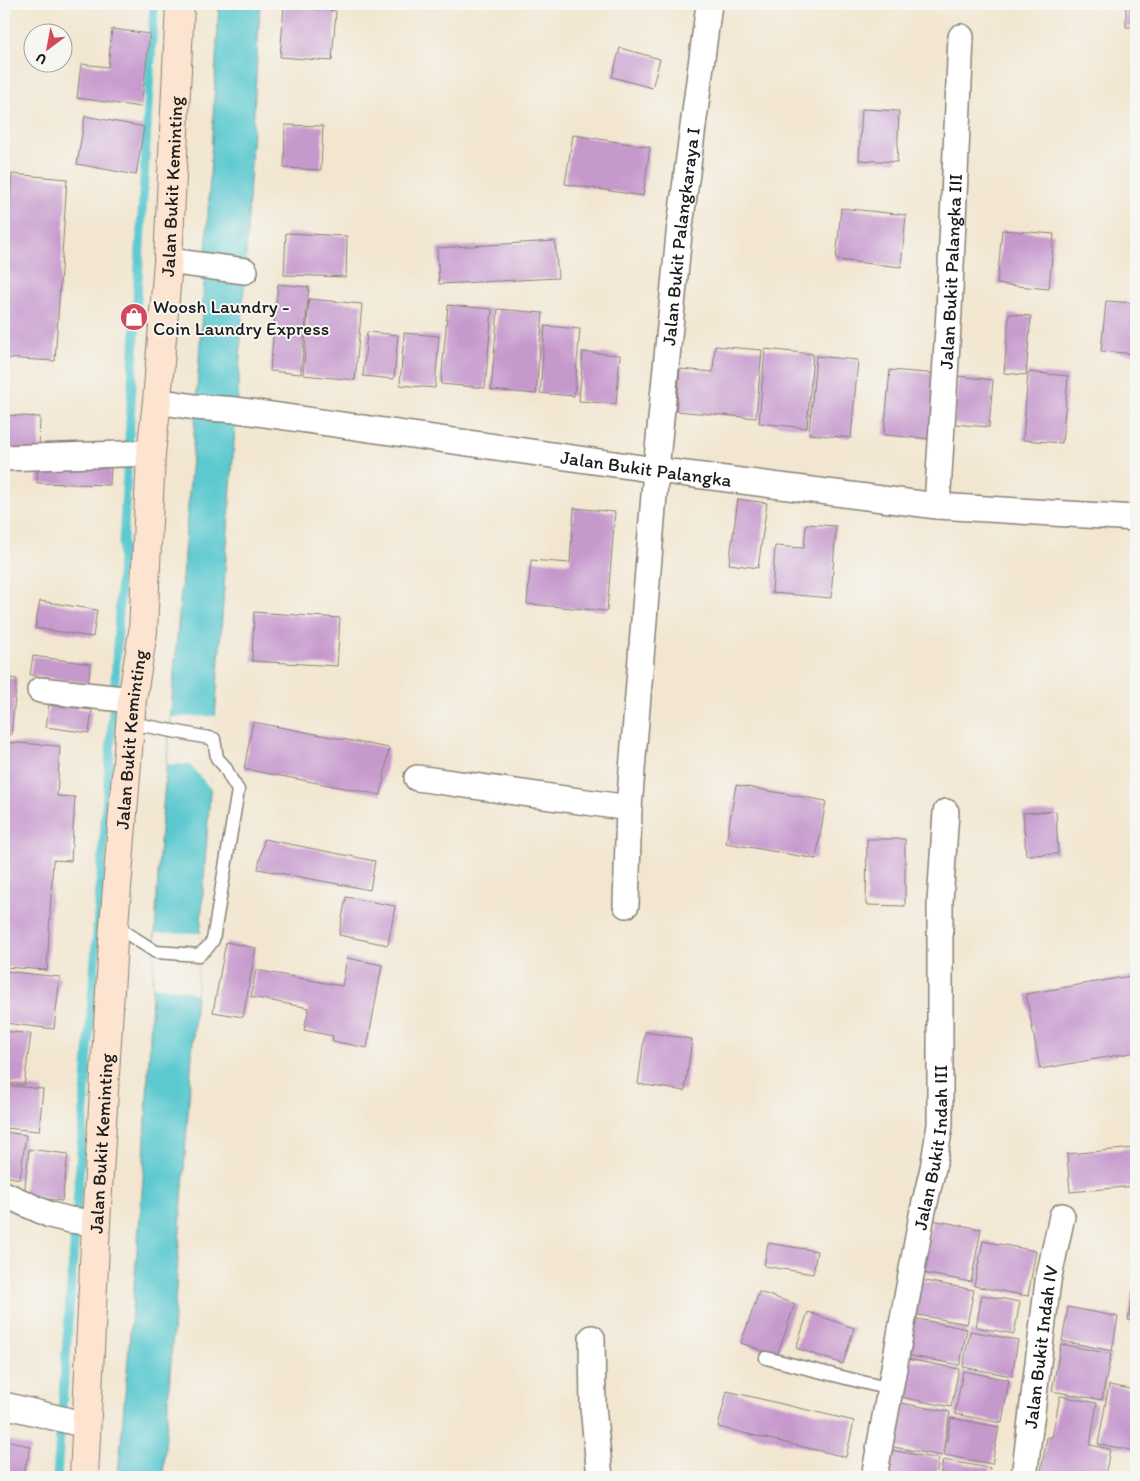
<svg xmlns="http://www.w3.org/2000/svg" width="1140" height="1481" font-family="Itim,sans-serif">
	<rect width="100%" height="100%" fill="#f6f6f2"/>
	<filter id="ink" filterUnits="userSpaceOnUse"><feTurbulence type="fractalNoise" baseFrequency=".02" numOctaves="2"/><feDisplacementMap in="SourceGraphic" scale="10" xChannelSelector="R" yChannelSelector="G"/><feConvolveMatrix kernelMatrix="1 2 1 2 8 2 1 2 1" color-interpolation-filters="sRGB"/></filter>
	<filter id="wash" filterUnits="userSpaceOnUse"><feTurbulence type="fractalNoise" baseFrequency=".0096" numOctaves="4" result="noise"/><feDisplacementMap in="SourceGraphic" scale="20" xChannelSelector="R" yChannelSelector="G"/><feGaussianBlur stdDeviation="1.12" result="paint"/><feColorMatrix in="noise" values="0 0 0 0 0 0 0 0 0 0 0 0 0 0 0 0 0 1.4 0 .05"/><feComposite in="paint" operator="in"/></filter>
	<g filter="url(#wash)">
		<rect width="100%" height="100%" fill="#f2e6d0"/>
		<path fill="#5cc9d0" stroke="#3c7276" d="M219 4H260L237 410 235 427 163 1477H118L143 1180 159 855 195 422 206 251Z"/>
		<path fill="#f2e6d0" d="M216 716 211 789 189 764H167L172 717Z
			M156 933H201L196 994 185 990 153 986Z"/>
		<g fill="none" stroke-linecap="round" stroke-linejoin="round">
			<path stroke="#5cc9d0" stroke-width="9" d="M57 1477 114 698 154 4"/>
		</g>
		<g id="blocks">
			<path fill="#c699cd" d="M1126 4H1136V27H1126Z
				M284 7 336 11 332 61 280 57Z
				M112 29 150 34 141 107 77 98 81 64 108 67Z
				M620 48 660 59 652 88 612 77Z
				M862 109 899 111 897 162 859 160Z
				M85 116 144 127 136 175 77 164Z
				M285 125 323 126 321 170 284 168Z
				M573 135 650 147 643 196 565 184Z
				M12 174 67 179 55 361 4 358V293Z
				M841 208 906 215 901 267 836 260Z
				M1002 230 1054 234 1049 289 997 284Z
				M286 233 347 236 346 277 284 275Z
				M555 241 558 278 439 284 437 248Z
				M278 284 309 287 301 374 270 371Z
				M309 299 362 304 355 380 303 375Z
				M1106 301 1136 303V354L1101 351Z
				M448 305 492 309 485 388 441 384Z
				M498 309 543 313 536 394 491 390Z
				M1009 314 1031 316 1026 375 1004 373Z
				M545 326 580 329 574 396 540 393Z
				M367 332 398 335 394 379 363 376Z
				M404 333 439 336 435 388 400 385Z
				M715 346 762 350 756 418 676 411 680 369 713 372Z
				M765 349 813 354 807 428 759 423Z
				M583 352 620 355 616 404 579 401Z
				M816 356 858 360 851 438 809 434Z
				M890 370 939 374 933 439 884 435Z
				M1028 372 1068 376 1062 443 1023 440Z
				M958 376 993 380 989 427 954 424Z
				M4 415 40 417 39 451 4 449Z
				M38 461 111 463 110 485 37 483Z
				M738 499 767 503 758 568 729 564Z
				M574 508 615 512 607 611 527 604 531 560 570 563Z
				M806 524 836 526 831 598 772 593 775 546 804 548Z
				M40 601 97 610 93 637 35 628Z
				M254 612 340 618 337 666 252 661Z
				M33 656 91 664 88 683 30 675Z
				M4 677 17 679 11 735 4 734Z
				M49 705 92 710 89 733 46 727Z
				M253 722 389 748 381 795 244 769Z
				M4 742 60 746 57 796 75 797 71 861 53 860 47 970 4 967Z
				M736 785 826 801 816 859 726 843Z
				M1056 811 1058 854 1026 855 1023 813Z
				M264 839 375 861 370 890 258 869Z
				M867 839H905V906L866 905Z
				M346 897 395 906 388 945 339 935Z
				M226 942 256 948 243 1017 213 1012Z
				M347 958 382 965 367 1048 332 1041 333 1036 304 1030 309 1008 251 997 256 970 342 986Z
				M4 971 60 977 54 1029 4 1023Z
				M1136 975V1052L1040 1069 1026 994Z
				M4 1031 31 1034 24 1085 4 1082Z
				M645 1032 692 1039 685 1091 638 1084Z
				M4 1085 43 1089 39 1131 4 1128Z
				M4 1132 26 1135 20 1179 4 1176Z
				M1136 1148V1186L1070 1192 1067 1154Z
				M29 1149 68 1154 62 1201 24 1196Z
				M932 1220 981 1229 971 1282 923 1273Z
				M983 1241 1036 1251 1028 1296 974 1286Z
				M768 1243 817 1251 813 1274 764 1266Z
				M915 1279 974 1290 967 1324 908 1313Z
				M1133 1291H1136V1321L1128 1320Z
				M759 1292 795 1304 777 1356 741 1343Z
				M982 1295 1020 1302 1014 1334 976 1327Z
				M1068 1307 1118 1317 1112 1351 1062 1341Z
				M808 1312 854 1328 843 1364 796 1348Z
				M913 1318 967 1329 960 1365 906 1355Z
				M970 1331 1018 1340 1012 1376 963 1367Z
				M1061 1344 1111 1354 1102 1400 1052 1391Z
				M902 1358 959 1369 951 1407 895 1396Z
				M963 1371 1009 1380 1002 1423 955 1414Z
				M1109 1385 1136 1390V1451L1098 1444Z
				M727 1391 854 1421 846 1457 718 1427Z
				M1060 1396 1097 1403 1090 1445 1110 1449 1105 1477H1040L1047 1437H1052Z
				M890 1401 950 1412 942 1456 883 1445Z
				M951 1418 999 1427 992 1464 944 1455Z
				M4 1439 31 1447 22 1477H4Z
				M891 1450 939 1459 936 1477H886Z
				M943 1460 990 1468 988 1477H940Z"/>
		</g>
	</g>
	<g filter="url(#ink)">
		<use href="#blocks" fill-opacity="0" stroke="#878176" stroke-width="1"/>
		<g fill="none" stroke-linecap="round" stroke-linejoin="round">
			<defs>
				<path id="lane" d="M114 925 156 952 199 955 208 947 213 940 238 790 231 779 225 767 217 758 214 739 131 723
					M766 1358 890 1389"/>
				<g id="street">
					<path d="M168 261 245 271"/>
					<path id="s1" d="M157 401 195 407 237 410 656 470 937 506 1136 518"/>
					<path d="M4 458 151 453"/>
					<path id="s2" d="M937 506 949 311 961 37"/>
					<path d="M40 690 132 700"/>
					<path d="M417 778 629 808"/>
					<path id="s3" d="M626 905 629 808 656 470 679 234 709 4"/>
					<path d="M4 1194 50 1215 70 1220 96 1223"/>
					<path d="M592 1338 593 1407 600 1477"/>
					<path d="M4 1405 86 1425"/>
					<path id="s4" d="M874 1477 922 1215 933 1168 940 1125V902L946 812"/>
					<path id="s5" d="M1024 1477 1048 1281 1062 1216"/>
				</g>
				<g id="secondary">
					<path id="s6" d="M84 1477 96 1223 114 925 132 700 143 632 151 453 157 401 168 261 180 4"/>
				</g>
			</defs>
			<use href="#lane" stroke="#878176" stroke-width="15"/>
			<use href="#street" stroke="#878176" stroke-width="28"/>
			<use href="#secondary" stroke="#878176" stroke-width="30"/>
			<use href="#lane" stroke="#fff" stroke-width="12"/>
			<use href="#street" stroke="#fff" stroke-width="25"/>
			<use href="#secondary" stroke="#fde4d0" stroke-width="28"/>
		</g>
	</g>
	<defs>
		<symbol id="shop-disc" viewBox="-11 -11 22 22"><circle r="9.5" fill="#d1495b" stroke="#f6f6f2"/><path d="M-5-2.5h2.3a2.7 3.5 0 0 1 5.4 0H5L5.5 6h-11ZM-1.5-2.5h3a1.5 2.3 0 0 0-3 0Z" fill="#fff"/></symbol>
	</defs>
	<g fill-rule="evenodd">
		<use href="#shop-disc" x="118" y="301" width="32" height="32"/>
	</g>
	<g text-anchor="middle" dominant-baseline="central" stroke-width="4" stroke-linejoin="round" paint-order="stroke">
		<g font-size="19" fill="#1c1c1c" stroke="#f6f6f2">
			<text stroke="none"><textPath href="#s6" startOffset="1294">Jalan Bukit Keminting</textPath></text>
			<text stroke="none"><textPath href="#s3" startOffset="671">Jalan Bukit Palangkaraya I</textPath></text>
			<text stroke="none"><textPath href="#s2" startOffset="235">Jalan Bukit Palangka III</textPath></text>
			<text stroke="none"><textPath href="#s1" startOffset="494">Jalan Bukit Palangka</textPath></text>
			<text stroke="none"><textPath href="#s6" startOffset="739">Jalan Bukit Keminting</textPath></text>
			<text stroke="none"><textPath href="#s6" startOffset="334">Jalan Bukit Keminting</textPath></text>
			<text stroke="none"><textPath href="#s4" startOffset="335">Jalan Bukit Indah III</textPath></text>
			<text stroke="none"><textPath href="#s5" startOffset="131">Jalan Bukit Indah IV</textPath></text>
		</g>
		<g font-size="19" fill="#1c1c1c" stroke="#f6f6f2" text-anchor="start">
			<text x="153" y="306">Woosh Laundry -<tspan x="153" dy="22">Coin Laundry Express</tspan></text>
		</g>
	</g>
	<rect width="1140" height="1481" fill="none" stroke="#f6f6f2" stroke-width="20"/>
	<g transform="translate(48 48) rotate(212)"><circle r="24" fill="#f6f6f2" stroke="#9f9f9c"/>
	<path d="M0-4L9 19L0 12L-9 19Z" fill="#d1495b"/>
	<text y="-8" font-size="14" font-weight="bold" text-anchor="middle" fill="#1c1c1c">U</text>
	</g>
</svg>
